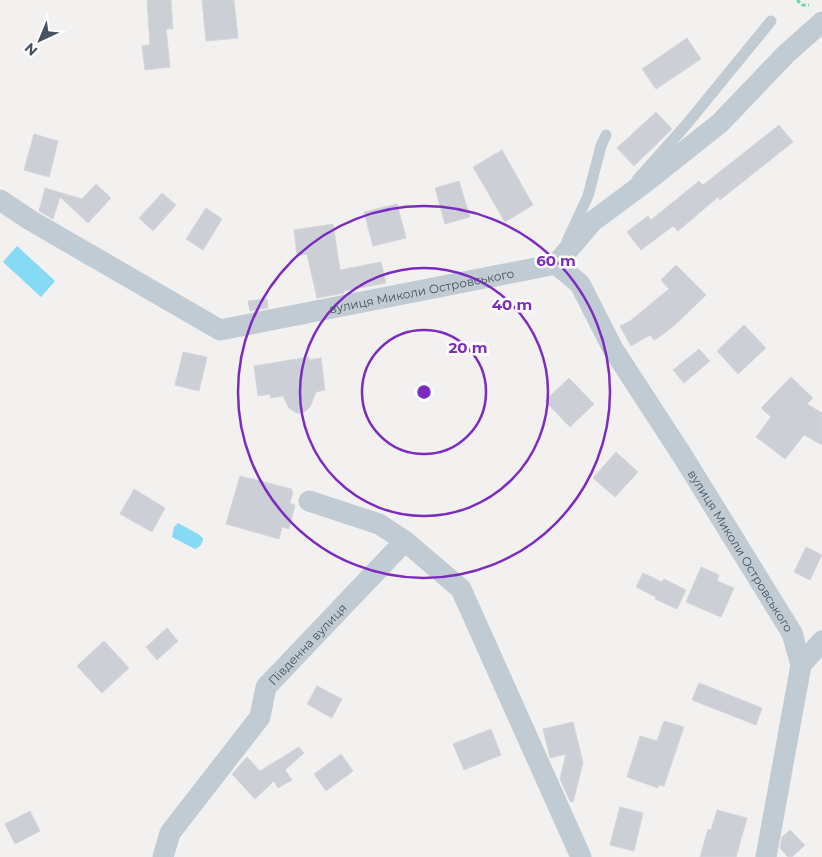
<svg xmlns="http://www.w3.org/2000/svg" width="822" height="857" font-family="Montserrat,sans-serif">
	<rect width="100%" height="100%" fill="#f3f0f0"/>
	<path fill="#87daf3" d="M17 246 55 281 41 297 3 262Z
		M178 523 198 534 203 538C202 545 201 546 195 549L172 537 174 527Z"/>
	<path fill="#cccfd6" stroke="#d4d6dc" d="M147 0H171L173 29H166L170 67 145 70 142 46 150 45Z
		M202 0H234L238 38 206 41Z
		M687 38 701 59 656 89 642 69Z
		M656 112 672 129 634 166 617 148Z
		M779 125 793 142 720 200 718 197 678 231 673 226 641 250 627 232 648 216 651 220 699 181 703 185Z
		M34 134 58 141 49 177 24 170Z
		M502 150 533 205 505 222 473 167Z
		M459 181 470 217 445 224 435 188Z
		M96 184 111 198 88 223 60 197 53 219 39 211 45 188 82 199Z
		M162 193 176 205 153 231 139 218Z
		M397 204 406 238 373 246 364 212Z
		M206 208 222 219 203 250 186 239Z
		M333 224 340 270 381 262 386 283 344 291V293L317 298 307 254 297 256 294 230Z
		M676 265 706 295 675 325 658 338 654 340 650 335 631 346 620 326 630 321 669 289 661 280Z
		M267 299 268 308 250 311 248 301Z
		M744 325 766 348 738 374 717 351Z
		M699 349 710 361 684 383 673 370Z
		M183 352 207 357 199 391 175 385Z
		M309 357V360L321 358 325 390 316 392 310 407 306 411 302 413H297L293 411 289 408 283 396 271 398 270 394 258 396 254 366Z
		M791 377 813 398 807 404 822 413V445L804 435 785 459 756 437 771 417 761 408Z
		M569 378 594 404 570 427 545 401Z
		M616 452 638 472 615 497 593 478Z
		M240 476 292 489 291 491 293 492 290 503 295 505 289 529 282 527 279 539 226 524Z
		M134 489 165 508 152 532 120 514Z
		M806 547 822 555 810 580 794 572Z
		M701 567 719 575 717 581 734 588 721 617 686 602Z
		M643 573 662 582 664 579 686 590 677 609 655 599 656 597 636 587Z
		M167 628 178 641 157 660 146 647Z
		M104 641 129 668 102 693 77 666Z
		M699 683 762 708 756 725 692 700Z
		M317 686 342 699 332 718 307 704Z
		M664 721 684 727 664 786 659 785 658 788 627 777 640 736 657 741Z
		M573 722 583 763 573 802 570 801 560 779 566 754 550 758 543 729Z
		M491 729 501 755 464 770 453 744Z
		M299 747 304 753 285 770 292 780 278 788 274 781 255 799 232 774 247 757 260 771Z
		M341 754 353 771 326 791 314 774Z
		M620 807 643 813 634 851 610 845Z
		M717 810 747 818 736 857H700L708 829 711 830Z
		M30 811 40 831 15 844 5 824Z
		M790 830 805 845 792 857H788L780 848 782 837Z"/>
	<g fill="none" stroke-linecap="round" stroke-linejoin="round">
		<path stroke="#72d4a5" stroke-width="3" stroke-dasharray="4 2.5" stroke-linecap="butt" d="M797 0 803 5H809"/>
		<path stroke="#c0cbd3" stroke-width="11" d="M637 180 686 125 771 21
			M567 241 588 196 601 146 606 135"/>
		<g stroke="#c0cbd3" stroke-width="21">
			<path id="s1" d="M0 200 30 220 220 330 556 264 580 284 613 349 682 455 792 633 801 665 822 641"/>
			<path d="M556 264 593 221 647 181 720 123 786 54 822 22"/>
			<path d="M309 501 379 524 405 541 461 589 581 857"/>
			<path id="s2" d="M163 857 170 833 260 717 266 687 405 541"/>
			<path d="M766 857 801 665"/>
		</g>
	</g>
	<g fill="none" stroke="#7b2cbf" stroke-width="2.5">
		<circle cx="424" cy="392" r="62"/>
		<circle cx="424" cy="392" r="124"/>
		<circle cx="424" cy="392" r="186"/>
	</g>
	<g text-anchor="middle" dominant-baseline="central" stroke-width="5" stroke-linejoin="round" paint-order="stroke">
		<g font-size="12" fill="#475360" stroke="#fff">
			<text stroke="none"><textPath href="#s1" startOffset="461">вулиця Миколи Островського</textPath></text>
			<text stroke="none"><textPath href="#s1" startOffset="941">вулиця Миколи Островського</textPath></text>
			<text stroke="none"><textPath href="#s2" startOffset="262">Південна вулиця</textPath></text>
		</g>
	</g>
	<circle cx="424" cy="392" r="8" fill="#7b2cbf" stroke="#fff" stroke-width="2.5"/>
	<g font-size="15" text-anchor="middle" font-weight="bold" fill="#7b2cbf" stroke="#fff" stroke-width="5" stroke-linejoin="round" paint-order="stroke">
		<text x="556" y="266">60 m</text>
		<text x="512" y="310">40 m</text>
		<text x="468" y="353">20 m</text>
	</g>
	<g transform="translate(40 40) rotate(224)" stroke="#ffffff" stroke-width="4" paint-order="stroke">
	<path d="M0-4L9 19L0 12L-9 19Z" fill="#475360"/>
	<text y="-8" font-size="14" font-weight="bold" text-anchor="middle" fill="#475360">N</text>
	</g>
</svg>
